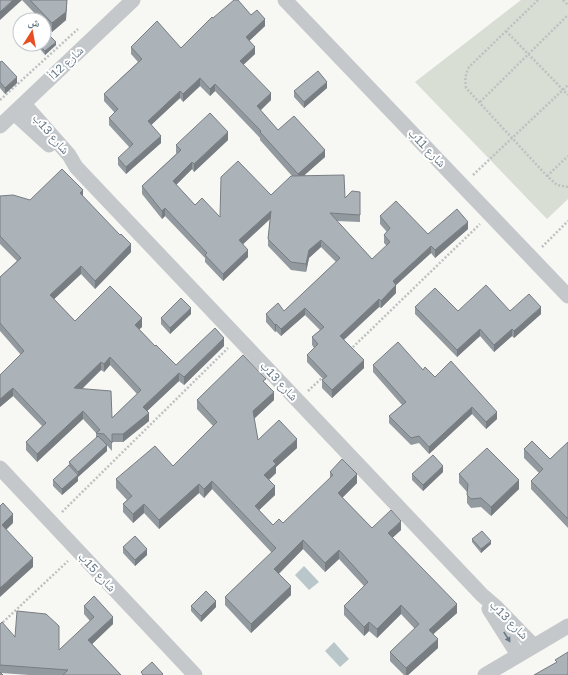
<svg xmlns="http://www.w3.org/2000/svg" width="568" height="675" font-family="Arial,'Noto Naskh Arabic',sans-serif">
	<rect width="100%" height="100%" fill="#f7f7f4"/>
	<path fill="#d8ded4" d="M521 0H568V199L547 219 415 82Z"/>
	<path fill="#bac7ca" d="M304 566 319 582 309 590 295 575Z
		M334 642 349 659 340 667 325 651Z"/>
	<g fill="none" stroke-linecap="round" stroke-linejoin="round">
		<path stroke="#bec0c2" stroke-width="2.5" stroke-dasharray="2 2" stroke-linecap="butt" d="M538 0 469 67C465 75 465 80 466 88L547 176 557 185 568 187
			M563 0 568 5
			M506 31 568 95
			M0 100 78 29
			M480 102 568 15
			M473 175 568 85
			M547 176 568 156
			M542 247 568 221
			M350 350 480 224
			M308 391 324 376
			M62 512 228 348
			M0 625 68 561"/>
		<path stroke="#c4c8cb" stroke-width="15" d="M285 0 568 296
			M24 104 69 155 76 167 482 595 496 607 534 646
			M14 113 49 145
			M0 126 133 0
			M0 468 195 675
			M489 609 518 655
			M485 675 568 626"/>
	</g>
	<path fill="#939a9f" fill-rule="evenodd" d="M22 0H67L66 20 52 32 44 23V20H41Z
		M251 15 265 26 249 41 255 54 243 65 271 100 260 110 278 130 325 157 304 175 345 198 360 192V222L337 221 372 259 387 246 384 243V235L387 232 380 224V216L428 234 468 229 435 258 431 253 396 285V293L381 308 379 307 344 340 364 368 332 398 322 388V380L323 379 307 362V355L314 348 312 345V337L320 330 305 315 281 336 276 331 275 332 266 322V314L284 311 336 262 321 247 309 258 306 272 291 270 268 246V239L270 219 243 244 248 257 223 281 205 262V258L165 216 162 219 142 194V186L177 153H176V145L228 140 194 172 192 169 176 185 195 205 220 217 271 195 292 176 260 140V138L215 91 210 96 200 86 183 102 180 98 151 125 161 143 126 174 118 165V158L130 148 109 125V118L115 113 104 101V94L138 62 131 54V47L181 48 213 18Z
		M36 44H44L56 45 45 55Z
		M0 62 17 83 5 94 0 88Z
		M327 88 304 108 294 97V91Z
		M0 196 30 200 83 197 131 252 95 289 81 274 54 299 75 321 142 327 139 329 155 346 176 365 224 346 184 385 179 381 147 411 149 421 123 442H112V451L104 442 107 451 78 477V481L62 495 53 486V480L69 466V462L96 439V433L83 419 37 462 26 450V442L42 426 13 396 0 407 21 355 0 331V277L17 261 0 244ZM110 365 137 394 112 418 81 389 101 370 104 372Z
		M415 307 458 311H510L541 314 514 338 512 336 494 352 480 336 457 357 415 314Z
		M191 314 170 334 161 324V318Z
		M373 365 423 370 435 377 497 419 486 429 472 414 429 454 419 443 411 445 389 423V416L402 405 373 372Z
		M266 383 274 400 254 418 258 440 297 448 276 467V473L269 480 275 495 259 510 273 525 283 523 330 479V472L357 483 342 498 372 528 401 530 392 538 457 613 433 634 438 648 408 675H404L390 661V652L415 629 401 614 377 638 369 631 364 636 344 615V606L364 586 339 559 325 572 303 549 279 574 291 595 251 633 225 605V597L272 553 212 489 204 498 199 493 159 529 144 513 133 523 123 512V504L127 500 116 488V479L173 466 213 426 197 409V400Z
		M568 442V528L531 489V481L539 473 524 458V449L550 459Z
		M443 472 423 491 412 480V474Z
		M459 474 519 489 491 516 481 507 471 508 467 503V492L459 483Z
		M472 539 491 544 481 553 472 542Z
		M123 547 147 555 135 566 123 553Z
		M84 606 113 624 92 644 121 675H29L1 673 0 675V624L15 637 59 650 90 621 84 614Z
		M191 606 216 607 201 622 191 611Z"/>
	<path fill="#787d82" d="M13 0H22L0 20V12Z
		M67 0 66 20 52 32V23Z
		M265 19V26L246 44V37Z
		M56 42V45L45 55V51Z
		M255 47V54L240 68V61Z
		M17 77V83L5 94V88Z
		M200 78V86L183 102V94Z
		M327 82V88L304 108V102Z
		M215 84V91L210 96V89Z
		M180 91V98L148 128V121Z
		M271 93V100L257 114V106Z
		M228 132V140L194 172V164Z
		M161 136V143L126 174V167Z
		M325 150V157L298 181V174Z
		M192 162V169L173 188V181Z
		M83 190V198L80 193Z
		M165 208V216L162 219V211Z
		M271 211V218L239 248V240Z
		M468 222V229L435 258V250Z
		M321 240V247L309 258 306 272V264L309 250Z
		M131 244V252L95 289V281Z
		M431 246V253L396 285V293L381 308V301L393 281Z
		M248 250V257L223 281V274Z
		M81 266V274L50 303V295Z
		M379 299V307L340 343V336Z
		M541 307V314L514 338V331Z
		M191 308V314L170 334V328Z
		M305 308V315L281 336V329Z
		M142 318V327L135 333V325Z
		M276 324V331L275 332V325Z
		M480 329V336L457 357V350Z
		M512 329V336L494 352V345Z
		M224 338V346L184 385V377Z
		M110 357V365L104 372V364Z
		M364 360V368L332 398V390Z
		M101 362V370L74 397V388Z
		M179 373V381L143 415V407Z
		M13 388V396L0 407V399Z
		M274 392V400L253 420V411Z
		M472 407V414L429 454V447Z
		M83 411V419L37 462V454Z
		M497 412V419L486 429V422Z
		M149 413V421L123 442V434Z
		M297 439V448L276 467V473L264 484V475L273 461Z
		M107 445V451L78 477V481L62 495V489L78 475V472Z
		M443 466V472L423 491V485Z
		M357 474V483L338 502V493Z
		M519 480V489L491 516V507Z
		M212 481V489L204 498V489Z
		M199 484V493L159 529V520Z
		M275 486V495L255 514V506Z
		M144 504V513L133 523V514Z
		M13 514V523L2 534V525Z
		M401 521V530L388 542V533Z
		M303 540V549L274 578V569Z
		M491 541V544L481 553V549Z
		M147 549V555L135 566V560Z
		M339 550V559L325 572V563Z
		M33 558V567L0 597V588Z
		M291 586V595L251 633V624Z
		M216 601V607L201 622V616Z
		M457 604V613L429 638V630Z
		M401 605V614L377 638V629Z
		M113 617V624L88 648V640Z
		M369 622V631L364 636V627Z
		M438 639V648L408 675H406V668Z"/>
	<path fill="#abb3b9" stroke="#787d82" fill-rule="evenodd" d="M0 0H13L0 12Z
		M30 0H67L66 12 52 23Z
		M234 0H238L251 15 257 10 265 19 246 37 255 47 240 61 271 93 257 106 278 130 294 116 325 150 298 174 260 132 261 131 215 84 210 89 200 78 183 94 180 91 148 121 161 136 126 167 118 158 133 144 109 118 118 109 104 94 142 59 131 47 157 21 181 48 212 17 213 18Z
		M46 32 56 42 45 51 38 44H44V34Z
		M2 61 17 77 5 88 0 82V62Z
		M318 71 327 82 304 102 294 91Z
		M210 113 228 132 194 164 192 162 173 181 195 205 202 198 220 217 221 177 238 161 271 195 291 176 344 175 345 198 352 191 360 192V215L330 213 372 259 390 242 384 235 390 228 380 216 396 201 428 234 457 209 468 222 435 250 431 246 393 281 396 285 381 301 379 299 340 336 364 360 332 390 322 380 327 376 307 355 318 344 312 337 324 327 305 308 281 329 276 324 275 325 266 314 278 303 284 311 340 258 321 240 309 250 306 264 291 262 268 239 271 211 239 240 248 250 223 274 205 255 207 253 165 208 162 211 142 186 181 150 176 145Z
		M62 169 83 190 80 193 120 235 121 234 131 244 95 281 81 266 50 295 75 321 110 286 142 318 135 325 155 346 156 345 176 365 215 328 224 338 184 377 179 373 143 407 149 413 123 434H112V443L104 434 96 433 100 430 83 411 37 454 26 442 46 423 13 388 0 399V375L24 351 0 323V277L21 258 0 236V196L13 195 30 200ZM110 357 141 390 112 418 111 391 74 388 101 362 104 364Z
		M486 285 510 311 529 294 541 307 514 331 512 329 494 345 480 329 457 350 415 307 435 288 458 311Z
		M181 298 191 308 170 328 161 318Z
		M398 342 423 370 425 367 435 377 451 361 497 412 486 422 472 407 429 447 419 436 411 438 389 416 406 402 373 365Z
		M243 355 266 379 263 381 274 392 253 411 258 440 279 420 297 439 273 461 276 464 264 475 275 486 255 506 273 525 279 519 283 523 333 475 330 472 342 459 357 474 338 493 372 528 391 510 401 521 388 533 457 604 429 630 438 639 406 668 390 652 419 624 401 605 377 629 369 622 364 627 344 606 368 582 339 550 325 563 303 540 274 569 291 586 251 624 225 597 276 548 212 481 204 489 199 484 159 520 144 504 133 514 123 504 132 496 116 479 155 446 173 466 217 422 197 400Z
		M98 436 107 445 78 472 69 462Z
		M532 441 550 459 568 442V519L531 481 543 469 524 449Z
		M487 448 519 480 491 507 481 498 471 499 467 495 468 484 459 474Z
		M433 455 443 466 423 485 412 474Z
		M69 465 78 475 62 489 53 480Z
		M3 503 13 514 2 525 33 558 0 588V506Z
		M482 531 491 541 481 549 472 539Z
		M135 536 147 549 135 560 123 547Z
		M206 591 216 601 201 616 191 606Z
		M94 596 113 617 88 640 121 675H63L68 670 0 665V624L2 622 15 637 17 611 46 614 59 626V650L94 617 84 606Z
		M568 652V674L566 675H534L557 662 555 660Z
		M152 662 163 674 162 675H143L141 672Z
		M0 672 3 675H0Z"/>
	<defs><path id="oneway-solid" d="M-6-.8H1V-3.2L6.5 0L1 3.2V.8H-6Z"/></defs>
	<use fill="#657786" href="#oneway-solid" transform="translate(507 637) rotate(58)"/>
	<g text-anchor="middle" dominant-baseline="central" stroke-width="4" stroke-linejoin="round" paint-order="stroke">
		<g font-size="12" fill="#657786" stroke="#fff">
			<text transform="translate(66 63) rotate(-43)">شارع 12أ</text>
			<text transform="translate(51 134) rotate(49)">شارع 13ب</text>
			<text transform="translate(427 148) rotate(46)">شارع 11ب</text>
			<text transform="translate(279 381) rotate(47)">شارع 13ب</text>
			<text transform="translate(97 572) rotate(47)">شارع 15ب</text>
			<text transform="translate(509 620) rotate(45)">شارع 13ب</text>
		</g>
	</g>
	<g transform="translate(32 32) rotate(11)"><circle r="19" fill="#ffffff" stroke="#c1c9cf"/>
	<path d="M0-3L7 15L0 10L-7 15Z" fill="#e84e23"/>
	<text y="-6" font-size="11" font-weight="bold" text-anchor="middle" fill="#657786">ش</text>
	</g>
</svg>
